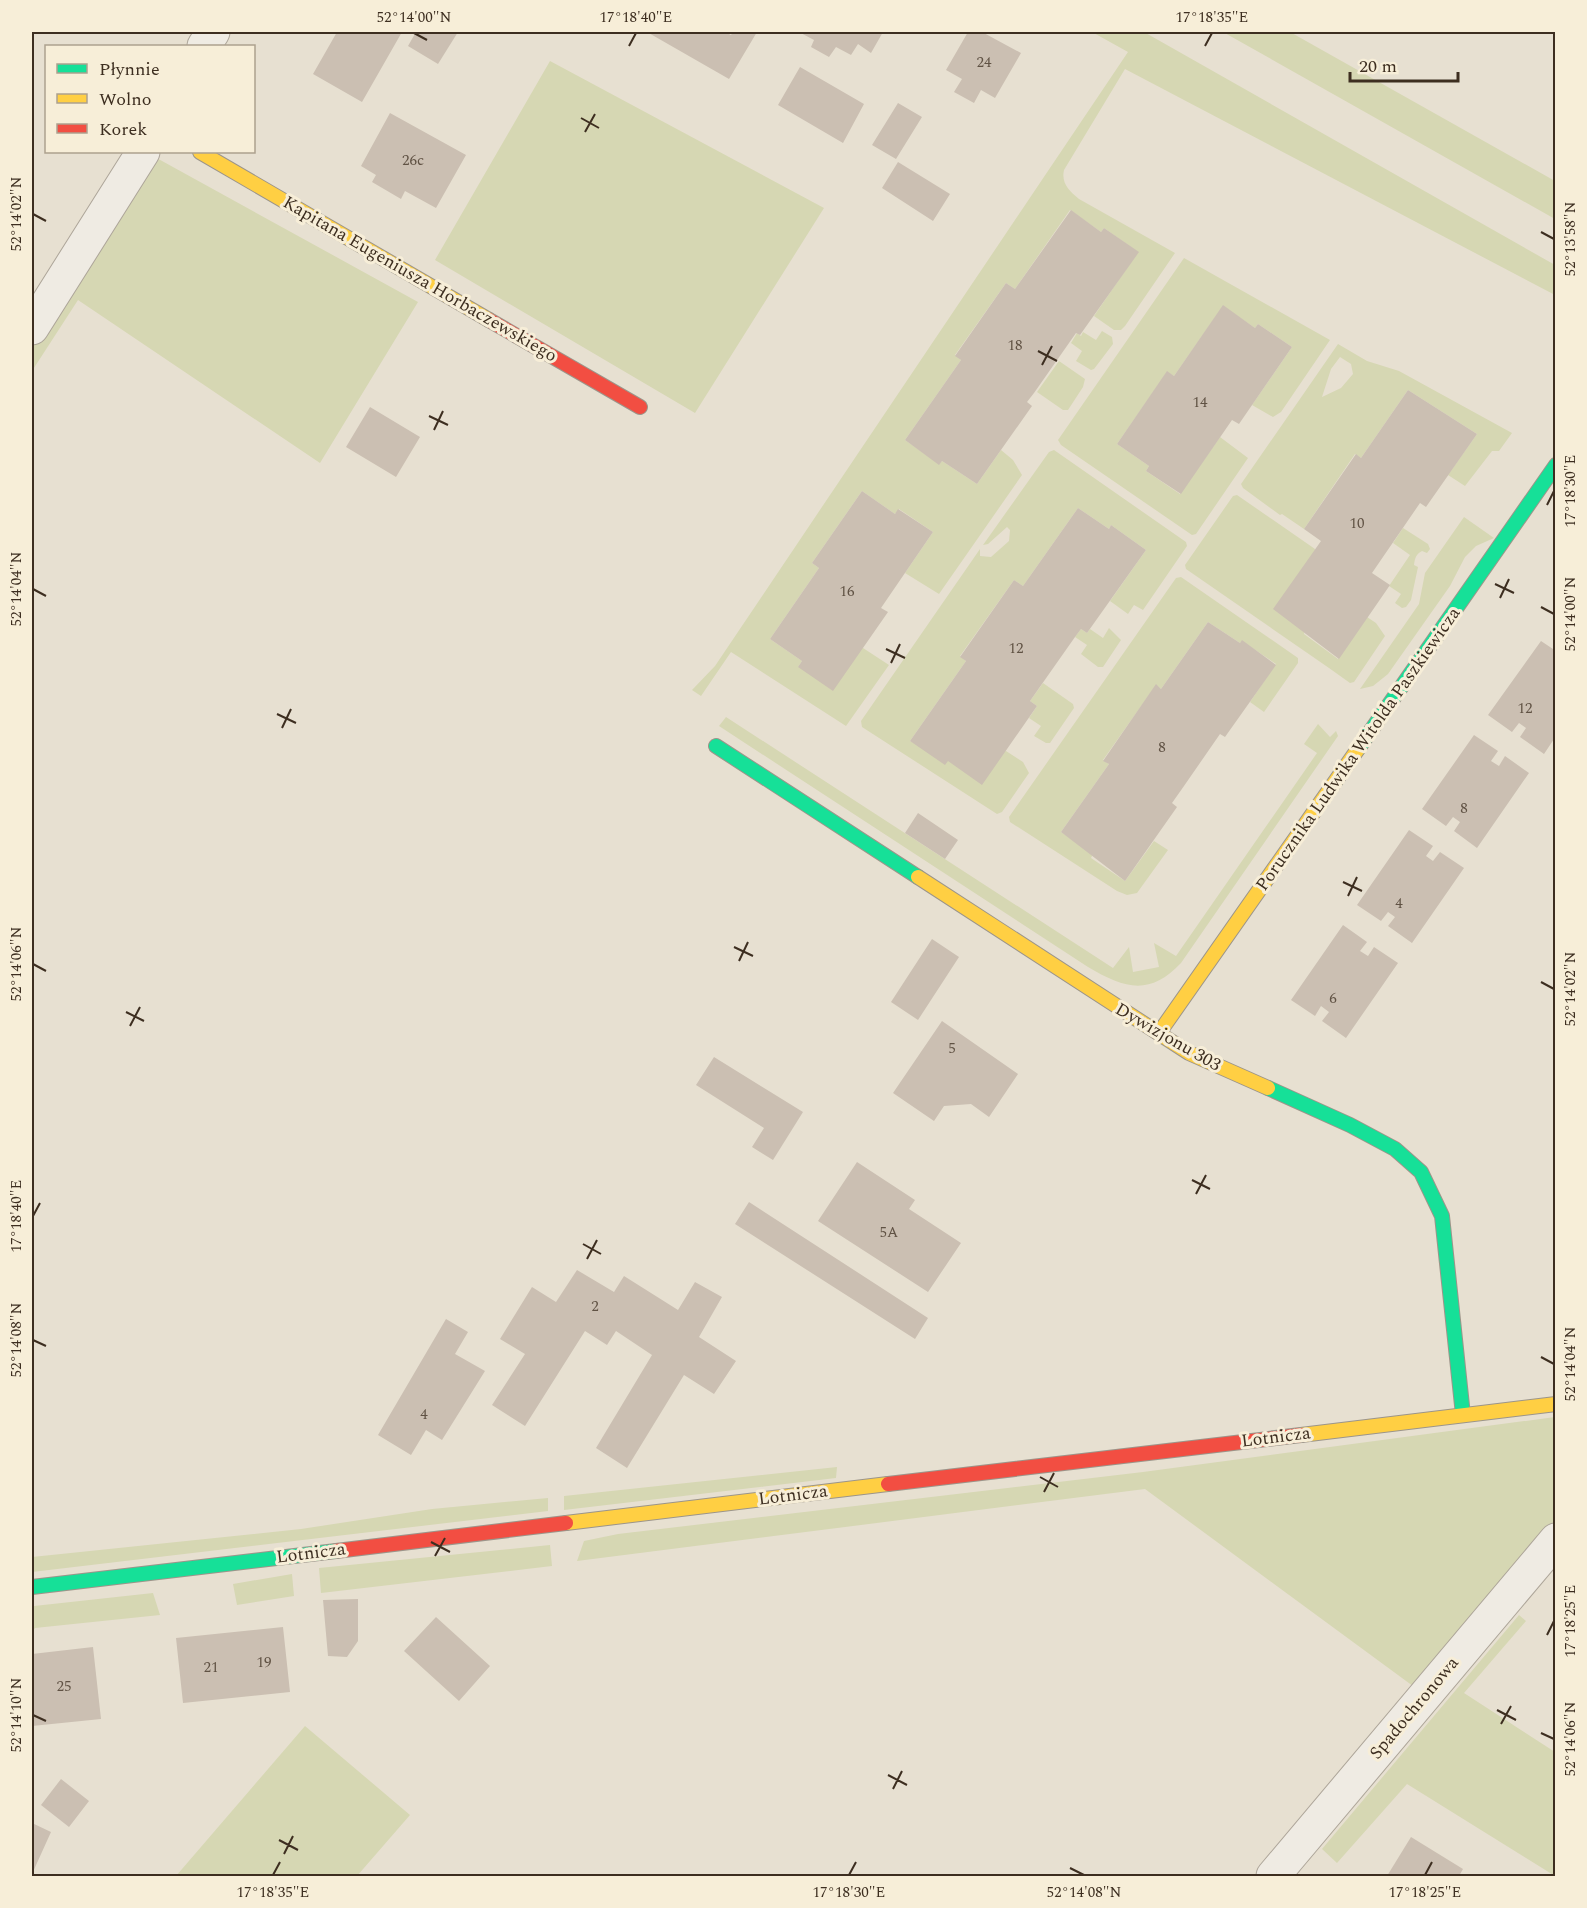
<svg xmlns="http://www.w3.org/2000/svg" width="1587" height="1908" font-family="Spectral,serif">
	<rect width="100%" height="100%" fill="#e7e0d1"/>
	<path fill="#d6d7b3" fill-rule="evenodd" d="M1092 32H1144L1555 265V295L1125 69 1064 170C1061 183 1069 191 1079 199L1175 253 1125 326 1121 330H1114L1094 316 1138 252 1104 228 1101 232 1070 210 1015 289 1006 283 955 355 961 360 905 440 939 464 942 461 977 484 1001 450 1013 460 1022 475 939 594 905 573 933 532 899 509 895 514 862 491 812 563 819 568 770 639 802 661 798 667 863 648 889 665 846 726 731 652 701 696 692 690 715 666 1128 52Z
		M1223 32H1290L1555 181V219Z
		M550 61 824 208 695 413 435 260Z
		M153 156 418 302 320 463 78 300 32 371V342Z
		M1184 258 1330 340 1281 412 1273 417 1252 405 1292 347 1258 324 1255 328 1223 306 1174 376 1167 372 1117 444 1149 466 1146 471 1180 494 1220 437 1248 458 1196 534 1192 535 1061 445 1058 440Z
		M1102 331 1112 337 1113 344 1094 369 1091 370 1076 361 1082 351 1071 343 1077 333 1081 336 1083 332 1096 340Z
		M1338 344 1367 361 1399 371 1512 433 1499 451H1492L1465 486 1448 475 1477 434 1408 390 1361 458 1355 454 1304 529 1282 514 1280 515 1243 488 1241 484ZM1340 357 1351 364 1353 374 1341 388 1322 397 1331 369Z
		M1059 361 1085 379 1083 387 1068 410H1063L1037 392Z
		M1054 450 1186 542 1187 546 1143 610 1134 605 1128 614 1110 601 1146 550 1111 525 1109 529 1078 508 1023 586 1014 580 960 656 966 661 910 741 948 761 1006 751 1023 762 1029 773 1002 812 997 814 862 727 861 721 980 549V556L991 557 1009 541 1010 530 1007 527 988 544 983 545 1049 452Z
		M1237 495 1315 549 1304 634 1338 659 1367 617 1376 623 1385 636 1354 682 1350 683 1329 668 1186 569 1185 565 1233 496Z
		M1464 517 1494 538 1476 546 1465 557 1450 586 1388 674 1373 686 1360 689 1419 604 1425 573Z
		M1403 528 1428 544 1430 549 1427 553 1422 551C1416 554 1415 558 1414 565L1418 567 1411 600 1406 607 1402 608 1395 603 1401 594 1389 586 1410 555 1393 543Z
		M1181 577 1298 658V663L1264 712 1250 702 1276 664 1242 641 1240 643 1208 622 1161 689 1156 685 1103 760 1109 764 1061 832 1093 854 1091 858 1125 881 1154 841 1168 850 1137 893 1127 895 1117 891 1010 822 1009 817 1176 578Z
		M1109 628 1121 640 1103 667H1098L1081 654 1087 645 1075 637 1081 629 1087 633 1090 629 1103 638Z
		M1043 683 1073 704 1074 708 1050 743H1046L1034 736 1041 726 1029 718 1037 706 1030 701Z
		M726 717 1113 968 1129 947 1133 972 1159 967 1154 943 1176 956 1317 753 1304 744 1318 724 1330 737 1336 731 1338 736 1181 963C1150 996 1125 989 1088 967L719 726Z
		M1555 1417V1522L1417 1689 1145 1489 577 1561 584 1541 618 1534 1143 1472Z
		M837 1467 836 1478 564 1510V1496Z
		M548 1498V1511L32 1572V1557L301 1529 432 1509Z
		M550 1545 552 1566 321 1593 319 1568Z
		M292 1574 294 1596 237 1605 233 1584Z
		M153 1593 160 1615 35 1628 32 1632V1609L34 1606Z
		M1519 1615 1526 1621 1464 1693 1555 1752V1876L1407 1784 1337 1863 1322 1849Z
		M305 1726 410 1815 357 1876H176Z"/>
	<path fill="#cbbfb2" d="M337 32H402L362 102 313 74Z
		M416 32H458L438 64 408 46Z
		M647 32H725L731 35 733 32H757L729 79Z
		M799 32H883L871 53 858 44 851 55 836 47 829 57 811 47 814 40Z
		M968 32H982L1021 53 995 98 981 90 974 103 954 92 962 79 946 70Z
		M800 67 864 104 843 143 778 105Z
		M898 103 922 117 896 159 872 145Z
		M390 113 466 155 436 208 405 191 401 199 372 182 376 175 361 166Z
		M898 162 950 194 933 221 882 188Z
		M1071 210 1101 232 1104 228 1139 252 1080 335 1076 333 1034 393 1027 402 1032 406 977 484 942 461 939 465 905 440 961 360 955 356 1006 283 1015 289Z
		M1223 305 1255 328 1258 324 1292 347 1239 424 1232 420 1181 494 1146 471 1149 466 1117 444 1167 371 1174 376Z
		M1408 390 1477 434 1426 507 1420 503 1372 573 1390 585 1339 659 1273 609 1321 541 1304 529 1356 454 1361 458Z
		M370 407 420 437 396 477 346 447Z
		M862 491 895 514 898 509 933 532 881 608 888 612 833 691 798 667 802 661 770 639 819 568 812 563Z
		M1078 508 1109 529 1111 525 1146 550 1087 633 1081 629 1075 637 1030 701 1037 706 982 785 948 761 945 765 910 741 966 661 960 657 1014 580 1023 586Z
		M1208 622 1240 643 1242 640 1276 665 1225 737 1220 734 1184 786 1172 803 1177 807 1125 881 1061 832 1109 764 1103 761 1156 684 1161 689Z
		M1541 641 1556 651V736L1544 754 1520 737 1526 728 1519 723 1512 732 1488 715Z
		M1474 735 1498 751 1491 761 1499 766 1505 756 1529 773 1477 848 1454 831 1460 822 1453 817 1446 826 1422 809Z
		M918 813 958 840 945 859 905 833Z
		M1409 830 1433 846 1426 856 1433 861 1440 852 1464 868 1412 943 1388 926 1395 917 1388 912 1381 921 1357 905Z
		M1343 925 1367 942 1360 951 1368 956 1374 947 1398 963 1346 1038 1322 1021 1329 1012 1321 1006 1315 1016 1291 1000Z
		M932 939 959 957 918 1020 891 1002Z
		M942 1021 1018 1074 989 1117 971 1104 944 1106 934 1121 893 1093Z
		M714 1057 803 1112 773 1160 752 1147 764 1128 696 1085Z
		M857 1162 915 1200 909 1209 961 1243 928 1292 818 1221Z
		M749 1202 928 1318 915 1339 735 1224Z
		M577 1270 614 1292 624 1276 678 1310 695 1282 722 1297 699 1337 736 1361 714 1394 684 1375 627 1468 596 1448 652 1355 616 1331 607 1345 585 1331 525 1426 492 1405 525 1354 500 1339 532 1287 556 1302Z
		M446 1319 468 1332 455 1354 485 1371 442 1440 426 1430 411 1455 378 1435Z
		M358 1599V1641L347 1657 328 1656 323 1600Z
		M436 1617 490 1666 459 1701 404 1651Z
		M283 1627 290 1692 183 1703 176 1638Z
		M93 1647 101 1719 32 1726V1654Z
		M61 1779 89 1801 69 1827 41 1805Z
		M32 1823 51 1832 32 1874Z
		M1411 1837 1463 1869 1459 1876H1387Z"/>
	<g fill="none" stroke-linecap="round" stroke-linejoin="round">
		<defs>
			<path id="street" d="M204 46 213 32
				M32 328 143 152
				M1273 1876 1556 1540"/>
			<path id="fast" d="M716 746 918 877
				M1358 749 1556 465
				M1268 1088 1350 1125 1395 1149 1421 1172 1442 1216 1463 1415
				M32 1587 336 1551"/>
			<path id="slow" d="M200 152 489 320
				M918 877 1189 1053 1268 1088
				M1159 1033 1358 749
				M1301 1435 1556 1404
				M566 1523 888 1484"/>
			<path id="jam" d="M489 320 640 407
				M888 1484 1301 1435
				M336 1551 566 1523"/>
		</defs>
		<use href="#street" stroke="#ada599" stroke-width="35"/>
		<use href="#fast" stroke="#9c958a" stroke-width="16"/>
		<use href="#slow" stroke="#9c958a" stroke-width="16"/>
		<use href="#jam" stroke="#9c958a" stroke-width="16"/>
		<use href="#street" stroke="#efebe3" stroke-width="33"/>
		<use href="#fast" stroke="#16e098" stroke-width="14"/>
		<use href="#slow" stroke="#ffcf43" stroke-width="14"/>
		<use href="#jam" stroke="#f24e42" stroke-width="14"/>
	</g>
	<path fill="none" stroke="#3d2e20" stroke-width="2" d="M414 33 427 40M629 46 636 33M1205 46 1212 33M581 118 599 128M585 132 595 114M33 214 46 221M1541 232 1554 239M1038 351 1057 361M1042 365 1052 346M429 416 448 425M434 430 443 411M1547 505 1554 491M1495 584 1514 593M33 589 46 596M1500 598 1509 579M1541 607 1554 614M886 649 905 658M891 663 900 644M277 714 296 723M282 728 291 709M1343 882 1362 891M1348 896 1357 877M734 947 753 956M739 961 748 942M33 964 46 971M1541 982 1554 989M126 1012 144 1021M130 1026 140 1007M1192 1180 1210 1189M1196 1194 1206 1175M33 1216 40 1203M583 1244 601 1254M587 1259 597 1240M33 1340 46 1346M1541 1357 1554 1364M1040 1477 1058 1487M1044 1492 1054 1473M431 1542 450 1552M435 1556 445 1538M1547 1635 1554 1621M1497 1710 1516 1720M33 1715 46 1721M1501 1724 1511 1706M1541 1733 1554 1739M888 1775 907 1785M893 1789 902 1771M279 1840 298 1850M284 1854 293 1836M1070 1868 1084 1875M273 1875 280 1862M849 1875 856 1862M1425 1875 1432 1862"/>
	<g text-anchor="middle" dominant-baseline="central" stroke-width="6" stroke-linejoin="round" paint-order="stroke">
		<g font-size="15" fill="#605244">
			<text x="984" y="62">24</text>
			<text x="413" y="160">26c</text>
			<text x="1015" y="345">18</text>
			<text x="1200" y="402">14</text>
			<text x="1357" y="523">10</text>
			<text x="847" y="591">16</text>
			<text x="1016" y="648">12</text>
			<text x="1525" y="708">12</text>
			<text x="1162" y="747">8</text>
			<text x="1464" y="808">8</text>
			<text x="1399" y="903">4</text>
			<text x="1333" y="998">6</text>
			<text x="952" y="1048">5</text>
			<text x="889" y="1232">5A</text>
			<text x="595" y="1306">2</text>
			<text x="424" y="1414">4</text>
			<text x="264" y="1662">19</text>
			<text x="211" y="1667">21</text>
			<text x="64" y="1686">25</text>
		</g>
		<g font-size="18" fill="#3d2e20" stroke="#f7eed8">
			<text transform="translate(420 279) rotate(30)">Kapitana Eugeniusza Horbaczewskiego</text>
			<text transform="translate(1358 749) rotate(-55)">Porucznika Ludwika Witolda Paszkiewicza</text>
			<text transform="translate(1168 1037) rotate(30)">Dywizjonu 303</text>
			<text transform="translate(1276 1437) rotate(-7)">Lotnicza</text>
			<text transform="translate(793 1495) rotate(-7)">Lotnicza</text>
			<text transform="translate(311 1553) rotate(-7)">Lotnicza</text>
			<text transform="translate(1414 1708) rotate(-50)">Spadochronowa</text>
		</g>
	</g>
	<rect width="1587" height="1908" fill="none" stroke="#f7eed8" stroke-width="66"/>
	<rect x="45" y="45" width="210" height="108" fill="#f7eed8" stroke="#ada18e" stroke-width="1.5"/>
	<rect x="57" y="64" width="30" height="9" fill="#16e098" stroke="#ada18e" stroke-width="1.5"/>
	<text x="99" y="75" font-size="18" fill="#3d2e20">Płynnie</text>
	<rect x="57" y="94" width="30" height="9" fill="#ffcf43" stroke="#ada18e" stroke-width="1.5"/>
	<text x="99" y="105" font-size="18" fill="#3d2e20">Wolno</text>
	<rect x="57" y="124" width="30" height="9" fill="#f24e42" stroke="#ada18e" stroke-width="1.5"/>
	<text x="99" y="135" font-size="18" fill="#3d2e20">Korek</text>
	<path d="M1350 72v9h108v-9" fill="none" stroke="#3d2e20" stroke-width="3"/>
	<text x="1359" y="72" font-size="18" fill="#3d2e20" stroke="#f7eed8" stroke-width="4.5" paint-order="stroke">20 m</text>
	<rect x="33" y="33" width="1521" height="1842" fill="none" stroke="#3d2e20" stroke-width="2"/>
	<g font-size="15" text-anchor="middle" fill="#3d2e20">
		<text x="414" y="22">52°14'00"N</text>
		<text x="636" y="22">17°18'40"E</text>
		<text x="1212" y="22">17°18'35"E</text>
		<text transform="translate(16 214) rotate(-90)" y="5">52°14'02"N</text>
		<text transform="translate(1570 239) rotate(-90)" y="5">52°13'58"N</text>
		<text transform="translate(1570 491) rotate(-90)" y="5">17°18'30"E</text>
		<text transform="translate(16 589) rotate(-90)" y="5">52°14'04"N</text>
		<text transform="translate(1570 614) rotate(-90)" y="5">52°14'00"N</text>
		<text transform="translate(16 964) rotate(-90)" y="5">52°14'06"N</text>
		<text transform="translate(1570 989) rotate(-90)" y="5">52°14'02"N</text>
		<text transform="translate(16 1216) rotate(-90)" y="5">17°18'40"E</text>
		<text transform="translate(16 1340) rotate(-90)" y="5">52°14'08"N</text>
		<text transform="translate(1570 1364) rotate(-90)" y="5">52°14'04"N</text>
		<text transform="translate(1570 1621) rotate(-90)" y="5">17°18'25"E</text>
		<text transform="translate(16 1715) rotate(-90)" y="5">52°14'10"N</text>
		<text transform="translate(1570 1739) rotate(-90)" y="5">52°14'06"N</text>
		<text x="273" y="1897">17°18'35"E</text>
		<text x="849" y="1897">17°18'30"E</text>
		<text x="1084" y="1897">52°14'08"N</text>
		<text x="1425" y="1897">17°18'25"E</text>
	</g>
</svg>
